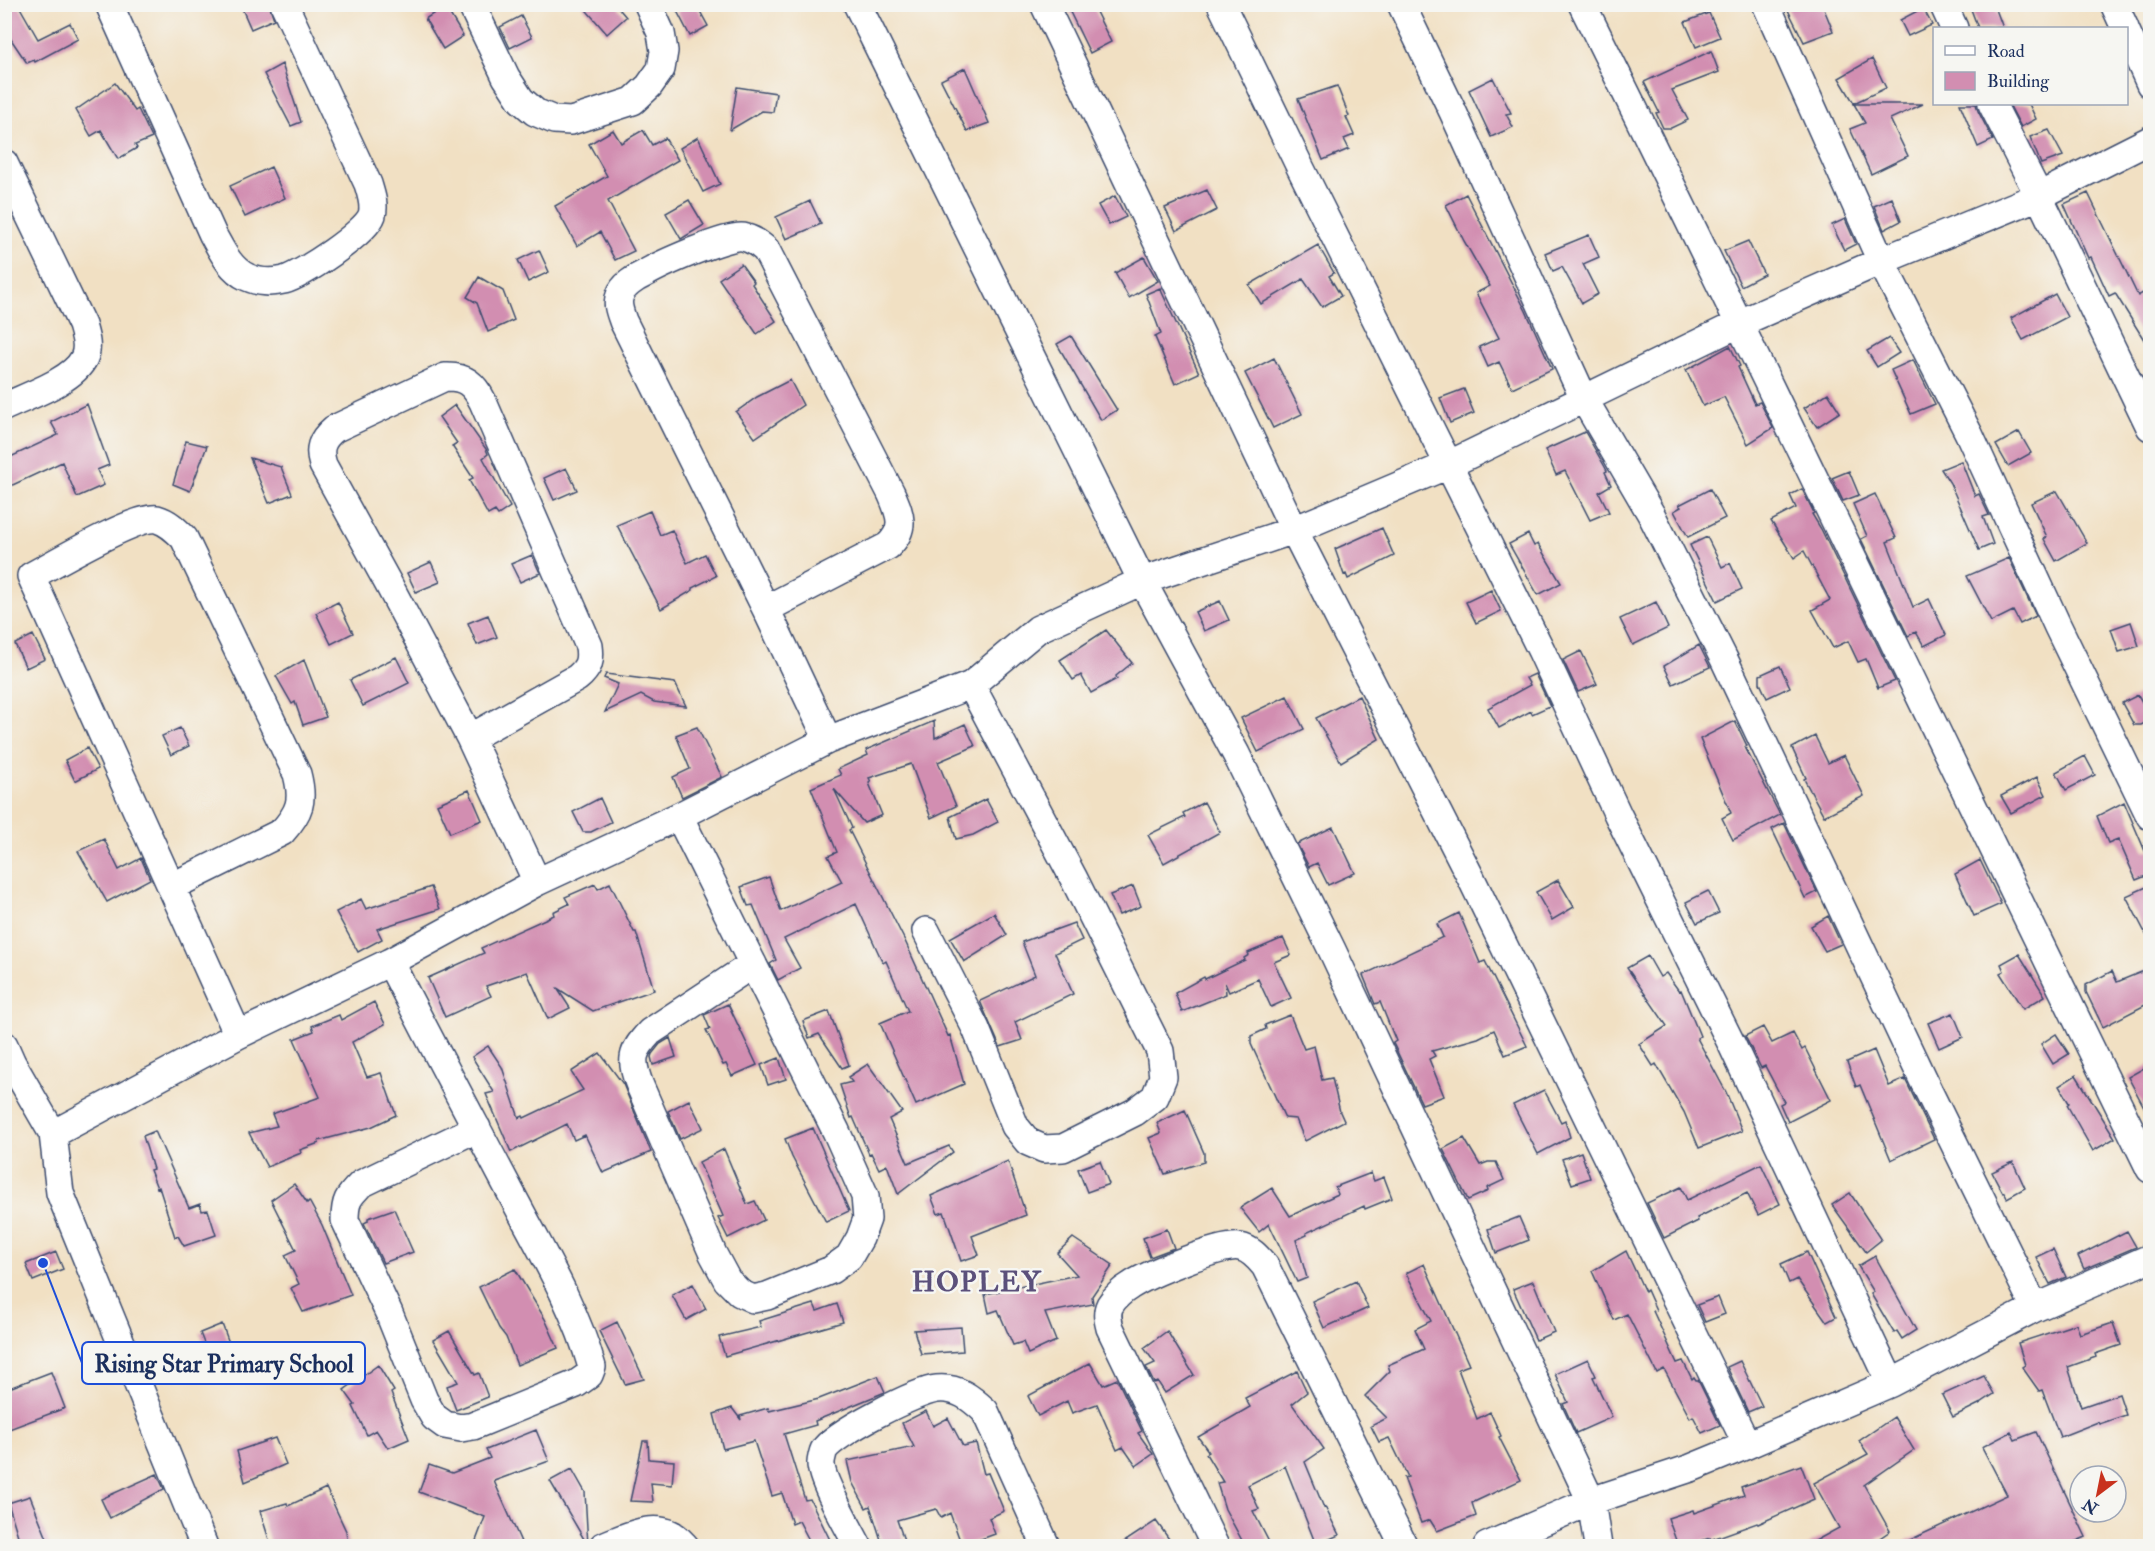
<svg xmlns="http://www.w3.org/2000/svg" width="2155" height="1551" font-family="'IM FELL Double Pica',serif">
	<rect width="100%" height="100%" fill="#f6f6f2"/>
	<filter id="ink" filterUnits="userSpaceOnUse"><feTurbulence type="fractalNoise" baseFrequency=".0167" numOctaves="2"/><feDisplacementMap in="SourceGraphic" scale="12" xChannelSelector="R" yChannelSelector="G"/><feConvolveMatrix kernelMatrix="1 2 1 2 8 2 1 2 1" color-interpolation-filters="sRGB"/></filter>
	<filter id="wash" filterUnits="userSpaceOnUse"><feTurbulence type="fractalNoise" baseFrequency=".008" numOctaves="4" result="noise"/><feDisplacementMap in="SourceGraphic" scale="24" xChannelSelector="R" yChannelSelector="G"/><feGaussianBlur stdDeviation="1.35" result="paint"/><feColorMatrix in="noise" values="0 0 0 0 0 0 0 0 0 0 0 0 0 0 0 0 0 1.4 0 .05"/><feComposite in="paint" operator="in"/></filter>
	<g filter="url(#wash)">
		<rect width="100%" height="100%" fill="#f1e0c3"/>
		<g id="blocks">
			<path fill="#d28eb1" d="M18 4 38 39 70 23 78 39 35 62 34 60 27 63 4 29V12Z
				M240 4H269L274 19 251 29Z
				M581 4H615L626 17 607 34Z
				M690 4H696L708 26 690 36 677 11Z
				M1066 4H1092L1111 42 1090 53Z
				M1785 4H1822L1833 31 1804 42Z
				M1969 4H1994L2003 28H1978Z
				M445 6 463 36 443 49 425 19Z
				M1923 8 1932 25 1908 36 1900 20Z
				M1709 13 1720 37 1696 47 1685 22Z
				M521 16 532 37 510 48 500 27Z
				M1711 51 1719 72 1672 90 1688 120 1671 128H1663L1656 113 1659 112 1644 82Z
				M1872 59 1886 88 1854 103 1839 78Z
				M282 64 301 122 291 126 264 74Z
				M965 68 989 123 967 131 941 80Z
				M1493 78 1511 113 1506 114 1513 127 1491 137 1469 90Z
				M115 83 135 111 138 109 152 138 135 145 137 148 118 159 101 130 91 136 76 110Z
				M1337 86 1349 116 1346 117 1354 135 1344 139 1349 149 1323 160 1298 99Z
				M737 87 776 93 773 112 762 111 730 130Z
				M1854 104H1923L1890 119 1908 156 1871 174 1850 129 1865 123Z
				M1960 104H1976L1978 111 1993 140 1978 147Z
				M2009 104H2029L2036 119 2021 127Z
				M613 130 621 143 643 130 652 145 665 138 678 160 608 201 634 251 615 260 600 232 577 246 555 206 607 176 589 144Z
				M2049 130 2063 156 2041 164 2030 137Z
				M698 137 720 184 703 192 680 148Z
				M271 167 285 198 245 217 230 186Z
				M1207 190 1217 210 1176 231 1165 208Z
				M2088 193 2138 296 2151 288V351L2115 293 2109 296 2091 257 2088 258 2064 204Z
				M1466 194 1526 311 1552 369 1512 388 1499 362 1488 367 1479 347 1499 338 1476 293 1490 286 1464 241 1446 205Z
				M1115 196 1126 217 1109 225 1098 205Z
				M1892 198 1901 221 1884 230 1874 206Z
				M689 200 704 225 681 239 666 213Z
				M810 201 821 224 786 239 776 217Z
				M1845 219 1856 244 1844 250 1832 225Z
				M1589 235 1599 257 1583 264 1598 294 1582 303 1562 267 1553 271 1545 253Z
				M1748 241 1764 274 1741 286 1724 251Z
				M1318 245 1334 273 1329 276 1341 296 1322 307 1303 279 1261 304 1249 285Z
				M539 250 549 272 528 282 518 260Z
				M1144 257 1158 281 1129 298 1115 273Z
				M741 264 754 282 752 284 776 321 757 334 719 279Z
				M479 277 503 291 514 320 488 332 477 303 467 297Z
				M1160 288 1199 373 1175 384 1155 337 1161 334 1146 294Z
				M2055 294 2067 317 2023 340 2011 318Z
				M1071 336 1117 410 1101 420 1057 344Z
				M1889 338 1899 353 1877 367 1867 351Z
				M1730 346 1740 366 1738 367 1755 404 1760 402 1773 428 1748 444 1724 397 1703 406 1686 370Z
				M1274 358 1302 414 1273 428 1245 373Z
				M1913 360 1935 404 1911 414 1891 370Z
				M790 380 803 405 755 438 736 412 757 397Z
				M1464 389 1474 413 1450 423 1440 398Z
				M1828 393 1840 412 1817 427 1804 408Z
				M87 404 109 465 97 470 104 485 77 497 62 462 4 489V460L58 435 51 422Z
				M455 405 486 449 488 454 483 458 510 507 498 515 495 511 488 515 469 480 473 478 452 446 457 443 439 417Z
				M1585 432 1605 467 1607 471 1605 472 1611 485 1599 492 1609 512 1590 520 1565 471 1556 475 1545 450Z
				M2019 432 2031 453 2008 466 1996 445Z
				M186 441 207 446 190 491 173 484Z
				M250 458 281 467 292 494 269 503Z
				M1961 461 1975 496 1979 494 1989 515 1983 517 1993 544 1979 550 1950 483 1941 469Z
				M566 468 577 490 554 500 544 478Z
				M1849 471 1859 495 1843 501 1832 478Z
				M1710 489 1725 518 1688 537 1674 511 1681 507 1679 505Z
				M1802 489 1814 513 1812 514 1821 529 1895 681 1878 688 1866 659 1858 662 1848 641 1833 648 1812 610 1830 600 1804 551 1794 558 1771 521 1796 508 1790 495Z
				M2057 491 2087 543 2056 561 2044 539 2047 537 2031 503Z
				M1875 494 1896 538 1887 542 1913 607 1929 599 1946 635 1924 646 1916 632 1908 636 1861 539 1867 536 1853 504Z
				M650 511 660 535 672 530 687 563 705 554 716 576 692 588 693 590 661 609 617 525Z
				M1382 528 1394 556 1348 579 1346 574 1344 575 1335 549Z
				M1528 534 1534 546 1538 544 1561 583 1538 595 1509 544Z
				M1707 537 1722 567 1730 563 1742 589 1717 601 1690 545Z
				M532 555 540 573 520 582 511 564Z
				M2009 558 2036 616 2020 624 2013 611 1991 622 1967 576Z
				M431 562 440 582 416 592 407 573Z
				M1491 590 1501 611 1476 623 1466 602Z
				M1220 601 1229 620 1204 631 1195 612Z
				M338 602 353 633 331 644 316 613Z
				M1656 602 1668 628 1633 645 1620 619Z
				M488 615 497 637 477 645 468 623Z
				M2131 622 2139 646 2119 652 2111 629Z
				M1106 630 1132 663 1116 676 1117 679 1091 693 1081 675 1073 680 1060 660Z
				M33 635 45 659 26 668 15 644Z
				M1699 645 1710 667 1673 684 1664 666Z
				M1581 651 1597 684 1578 692 1563 660Z
				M396 657 409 683 363 706 350 680Z
				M304 660 326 717 303 725 295 702 292 704 276 676Z
				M1780 666 1790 687 1767 698 1760 683V675Z
				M606 674 675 683 686 706 654 702 641 695 605 712 618 684 604 678Z
				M1535 674 1550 706 1532 714 1531 711 1499 728 1488 708 1530 685 1526 678Z
				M2138 695 2151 717V720L2141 725H2134L2122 703Z
				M1287 696 1304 729 1258 752 1241 718Z
				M1359 696 1379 739 1341 762 1316 718Z
				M934 721 935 738 965 724 975 746 938 762 956 806 931 818 911 764 869 778 871 782 869 783 882 815 864 823 834 789 852 828 849 830 905 941 948 1036 950 1035 964 1084 916 1105 880 1023 908 1011 886 961 883 963 856 904 784 939 800 968 778 980 770 964 776 960 753 905 748 906 741 887 769 877 781 911 842 882 828 856 837 852 811 788 841 775 838 769 868 755 866 750Z
				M1735 721 1747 746 1745 747 1780 815 1733 840 1722 818 1731 813 1700 739Z
				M697 727 722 777 682 797 673 777 690 769 676 735Z
				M180 728 189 746 171 755 162 736Z
				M1815 736 1828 763 1844 755 1864 796 1824 816 1804 779 1806 778 1792 748Z
				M87 748 98 769 75 781 65 760Z
				M2085 756 2095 775 2066 790 2056 772Z
				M2037 777 2046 795 2011 813 2001 796Z
				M469 790 482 820 450 833 437 804Z
				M600 798 611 822 591 832H583L573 812Z
				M986 799 998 822 973 835 956 839 950 817Z
				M1204 802 1220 832 1164 863 1148 835 1185 817 1183 813Z
				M2124 802 2145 851 2151 849V874L2136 880 2118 839 2108 843 2097 816Z
				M1784 823 1817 892 1805 898 1772 829Z
				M1333 827 1355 873 1328 885 1317 863 1309 867 1297 844Z
				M104 839 119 870 141 858 150 879 107 902 78 851Z
				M1980 860 2001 904 1974 916 1955 874Z
				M1558 880 1574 907 1552 920 1536 892Z
				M610 883 634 932H636L654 990 593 1011 557 988 570 1008 548 1019 527 972 486 986 491 996 445 1017 428 978 484 953 481 948 554 915 553 912 569 904 565 897 595 884 598 889Z
				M2151 885V944L2126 896Z
				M1133 886 1141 906 1119 915 1110 895Z
				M431 887 440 909 377 929 382 939 358 952 336 912 361 899 366 909Z
				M1708 891 1719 913 1697 923 1686 902Z
				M994 913 1007 935 964 962 950 938Z
				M1459 913 1480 963 1485 961 1527 1046 1505 1055 1494 1030 1478 1038 1432 1051 1435 1056 1429 1059 1444 1096 1422 1104 1393 1043 1396 1041 1380 1002 1375 1004 1363 975 1443 937 1437 924Z
				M1828 916 1841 944 1825 951 1811 926Z
				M1074 923 1082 940 1055 953 1073 994 1015 1022 1022 1040 1000 1047 980 1001 1035 975 1022 942Z
				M1283 938 1291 955 1274 962 1291 998 1271 1007 1258 979 1229 992 1225 983 1226 994 1182 1012 1175 993 1204 977 1205 979 1245 960 1244 958 1249 955 1248 953Z
				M2019 954 2045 996 2023 1009 2000 973 2004 971 2001 964Z
				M1648 956 1660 977 1666 973 1679 991 1681 990 1700 1036 1697 1038 1726 1092 1742 1131 1699 1148 1684 1112 1656 1064 1653 1066 1639 1044 1667 1026 1627 968Z
				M2151 968V1002L2103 1027 2086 992V985L2112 971 2117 982Z
				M374 1002 385 1024 352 1042 367 1077 381 1073 396 1115 371 1127 318 1141 319 1143 300 1150 301 1153 267 1167 249 1133 277 1126 272 1114 320 1097 294 1039 314 1031 312 1026 339 1015 341 1020Z
				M728 1004 757 1065 732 1076 726 1064 723 1065 706 1030 710 1029 704 1015Z
				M829 1011 849 1065 842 1068 819 1034 809 1038 803 1021Z
				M1953 1013 1963 1037 1939 1048 1928 1023Z
				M1290 1015 1304 1049 1314 1046 1322 1080 1332 1078 1340 1112 1344 1121 1305 1141 1296 1119 1285 1118 1251 1044V1036L1266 1029 1265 1025Z
				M1763 1027 1772 1043 1793 1033 1802 1050 1805 1048 1831 1100 1788 1122 1780 1104 1784 1102 1765 1066 1761 1068 1745 1036Z
				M2056 1034 2069 1054 2053 1064 2041 1044Z
				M670 1038 676 1057 653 1065 651 1057 652 1054 660 1044Z
				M488 1046 502 1067 519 1118 523 1116 524 1118 583 1090 571 1072 600 1053 623 1084 651 1152 603 1173 585 1135 574 1140 567 1124 511 1152 486 1094 494 1092 472 1057Z
				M1874 1050 1889 1086 1905 1079 1934 1139 1891 1160 1860 1085 1856 1087 1847 1062Z
				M779 1058 786 1079 768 1085 761 1065Z
				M868 1064 902 1112 889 1119 908 1163 949 1146 953 1152 898 1194 887 1165 879 1169 871 1153 869 1154 853 1117 851 1118 840 1085 852 1082 848 1077Z
				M2151 1064V1120L2128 1077Z
				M2076 1075 2115 1138 2093 1151 2067 1105 2069 1103 2059 1086Z
				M1544 1090 1561 1122 1565 1120 1570 1137 1538 1154 1513 1105Z
				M689 1100 703 1128 680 1139 668 1111Z
				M1185 1110 1204 1153V1162L1165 1174 1149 1138 1161 1133 1157 1123Z
				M813 1128 849 1211 826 1222 792 1157 785 1139Z
				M155 1131 189 1208 200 1204 202 1211 208 1210 216 1235 184 1246 178 1236 175 1237 159 1187 157 1188 150 1170 153 1169 143 1136Z
				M1464 1138 1480 1165 1488 1162H1496L1504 1180 1487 1188 1488 1191 1468 1200 1443 1149Z
				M724 1149 747 1204 755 1201 764 1220 728 1238 718 1218 723 1216 699 1162Z
				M1581 1152 1590 1178 1572 1184 1562 1159Z
				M1008 1161 1026 1215 972 1236 979 1255 961 1261 944 1212 938 1214 931 1196Z
				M1100 1161 1109 1184 1087 1192 1078 1169Z
				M2013 1162 2025 1188 2007 1198 2004 1192 2003 1193 1992 1172Z
				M1761 1164 1780 1204 1758 1215 1747 1193 1697 1218 1698 1221 1664 1238 1647 1203 1681 1187 1687 1200Z
				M1371 1173 1374 1181 1384 1177 1392 1198 1365 1209 1364 1206 1306 1233 1307 1235 1296 1240 1307 1278 1297 1282 1269 1224 1259 1232 1240 1208 1272 1188 1290 1216 1338 1194 1335 1187Z
				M294 1184 307 1203 309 1201 322 1225 351 1295 303 1312 291 1288 299 1284 285 1255 296 1250 271 1200Z
				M1850 1193 1881 1240 1866 1252 1832 1205Z
				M394 1209 413 1252 383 1263 364 1223 368 1221V1218Z
				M1519 1217 1529 1240 1496 1253 1488 1229Z
				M1167 1229 1174 1248 1150 1257 1143 1238Z
				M2127 1231 2136 1247 2084 1269 2078 1256Z
				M1073 1238 1113 1265 1092 1296 1093 1304 1045 1313 1056 1341 1028 1354 1023 1342 1013 1345 998 1310 989 1313 985 1294 1077 1275 1057 1253Z
				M2053 1249 2066 1277 2050 1284 2036 1257Z
				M1626 1251 1645 1292 1647 1290 1656 1310 1653 1311 1677 1363 1683 1361 1692 1379 1694 1377 1696 1380H1698L1720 1425 1702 1433 1693 1416 1690 1418 1664 1369 1657 1373 1627 1314 1614 1320 1592 1271Z
				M56 1252 63 1269 33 1281 26 1264Z
				M1807 1252 1836 1317 1827 1322 1797 1279 1789 1283 1781 1264Z
				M1875 1256 1916 1330 1902 1339 1897 1331 1894 1333 1871 1294 1874 1292 1858 1266Z
				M1424 1264 1469 1365 1458 1369 1477 1419 1490 1412 1501 1436 1499 1437 1521 1480 1472 1503 1476 1516 1437 1531 1430 1520 1421 1523 1404 1478 1408 1477 1389 1438 1379 1442 1371 1426 1387 1418 1365 1396 1390 1371 1388 1365 1424 1349 1415 1329 1431 1321 1406 1273Z
				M515 1269 545 1319 558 1348 517 1365 506 1337 499 1328 479 1287Z
				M1356 1281 1368 1308 1324 1328 1312 1301Z
				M1533 1281 1554 1332 1536 1340 1513 1289Z
				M693 1284 706 1309 686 1320 672 1295Z
				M1718 1297 1725 1314 1705 1322 1697 1305Z
				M814 1304 817 1311 837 1304 843 1322 725 1356 719 1337 761 1327 759 1321Z
				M617 1322 644 1379 625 1384 599 1331Z
				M2113 1323 2121 1345 2095 1354 2096 1357 2068 1367 2081 1407 2119 1394 2126 1415 2099 1424 2098 1422 2060 1437 2042 1390 2039 1391 2022 1367 2025 1365 2018 1343 2076 1324 2080 1334Z
				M222 1324 235 1359H241L242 1380 217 1382 216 1374 200 1333Z
				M961 1327 963 1351 921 1354 914 1330Z
				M449 1331 475 1375 479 1373 488 1397 456 1410 447 1386 458 1382 433 1340Z
				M1167 1331 1194 1375 1165 1393 1158 1382 1154 1383 1146 1367 1155 1363 1144 1348Z
				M1588 1359 1596 1376 1593 1377 1612 1417 1576 1433 1563 1404 1568 1402 1555 1374Z
				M1740 1361 1762 1406 1748 1412 1727 1367Z
				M1090 1363 1103 1385 1117 1379 1142 1431 1138 1433 1153 1454 1136 1466 1123 1447 1117 1450 1097 1404 1072 1413 1067 1401 1038 1416 1028 1396Z
				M378 1365 394 1391 391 1393 409 1439 388 1448 376 1430 367 1435 353 1406 355 1405 344 1390Z
				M1297 1371 1307 1392 1292 1404 1324 1449 1305 1462 1324 1508 1325 1507 1339 1535 1316 1545 1285 1466 1248 1485 1259 1509 1253 1511 1271 1546H1245L1225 1509 1217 1483 1223 1482 1206 1454 1209 1452 1198 1437 1250 1407 1245 1398Z
				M51 1372 65 1408 4 1431V1390Z
				M878 1376 885 1392 815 1421 816 1425 784 1434 805 1500 810 1499 833 1546H812L799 1521 792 1524 782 1493 772 1496 754 1441 723 1449 714 1414 732 1408 741 1420 740 1416 768 1408 769 1411 819 1399Z
				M1984 1376 1994 1394 1979 1404 1953 1417 1942 1395Z
				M926 1411 933 1426 948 1418 963 1446 976 1443 984 1474 988 1473 1004 1511 989 1518 995 1534 962 1546 950 1513 941 1518 936 1509 897 1520 906 1546H883L870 1506 866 1508 852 1482 847 1461 914 1447 902 1423Z
				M1894 1417 1914 1450 1864 1485 1890 1531 1868 1546H1806L1839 1528 1814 1483 1868 1454 1859 1441Z
				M536 1430 549 1461 494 1481 521 1542 505 1546H474L485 1517 419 1492 429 1465 452 1473 490 1458 486 1450Z
				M2011 1432 2015 1440 2036 1432 2086 1537 2065 1546H1897L2007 1495 1982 1447Z
				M275 1438 286 1464 245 1482 237 1451Z
				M643 1441H648L649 1459 674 1461 672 1485 651 1483 653 1502 630 1501Z
				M1801 1465 1814 1499 1758 1524 1757 1523 1710 1540V1538L1684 1546H1678L1668 1518 1693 1510 1694 1513 1744 1495 1741 1487Z
				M572 1469 585 1492 588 1546 550 1481Z
				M157 1474 164 1489 110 1518 101 1499Z
				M326 1488 346 1531 348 1546H271L260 1511 287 1503 288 1506Z
				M30 1496 50 1546H21L8 1503Z
				M1156 1521 1174 1546H1118Z"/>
		</g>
	</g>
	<g filter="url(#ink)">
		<use href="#blocks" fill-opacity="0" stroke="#3b4a6d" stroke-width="1.5"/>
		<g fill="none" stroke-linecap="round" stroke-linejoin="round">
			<defs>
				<path id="minor" d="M109 4 213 235C222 251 230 269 247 277 258 282 272 283 284 280 302 275 366 233 372 215 375 205 371 194 368 184L284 4
					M471 4 506 77 521 100 535 112 554 120 571 121 633 101 649 86 661 69 664 51 661 33 648 4
					M857 4 1142 581 1236 754 1332 950 1591 1501 1598 1546
					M1044 4 1294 530 1471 878 1747 1445
					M1221 4 1300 167 1541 650 1618 815 1732 1045 1891 1383
					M1401 4 1453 112 1584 399 1651 514 1724 659 1923 1080 2035 1308
					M1582 4C1775 391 1959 782 2150 1169
					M1766 4 1881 261 1969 434 2058 627 2150 816
					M1943 4 1954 28
					M2114 4 2125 28
					M2126 31 2150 84
					M1992 104 2039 196 2150 427
					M4 163 82 325C85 336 89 347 84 358 73 381 27 396 4 407
					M766 609 888 546C907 528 900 514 891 493L766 250C759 244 753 239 743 237 728 234 659 265 644 274 635 278 623 286 620 295 616 304 620 312 623 321L766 609 828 740
					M470 738 577 678C589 668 591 661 589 646L483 402C474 384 465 376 445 377L334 429C321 440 318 449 323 465L388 583 470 738 537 882
					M679 816 836 1131 865 1196 867 1219 860 1238 849 1257 831 1270 767 1296 753 1299 740 1293 727 1280 713 1254 640 1086C630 1060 631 1052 650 1032L753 964
					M171 887 282 832C300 812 304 801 297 774L184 538C176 530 168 522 157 519 136 515 54 564 31 576L238 1035
					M926 931 976 1029 1015 1126 1028 1142 1044 1149 1063 1148 1135 1112 1155 1097 1163 1077 1160 1051 1073 877 971 685
					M390 962C430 1041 472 1119 513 1197 542 1252 575 1307 592 1367L589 1375 576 1384 473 1426 461 1428 445 1425 434 1417 424 1400 389 1313 345 1220C345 1201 348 1197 361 1184L477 1128
					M4 1045 12 1063 53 1134 60 1193 204 1546
					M53 1134 238 1035 390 962 537 882 679 816 828 740 971 685 1038 629 1142 581 1294 530 1448 465 1740 323 1881 261 2039 196 2150 140
					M603 1546C623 1538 649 1524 671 1534 676 1536 681 1542 685 1546
					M858 1546C850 1530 820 1479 821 1463 821 1460 823 1452 824 1450 834 1433 917 1391 937 1389 958 1387 971 1398 985 1411L1046 1546
					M1215 1546 1110 1328C1108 1320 1106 1313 1110 1305 1114 1298 1123 1290 1130 1286 1146 1275 1222 1243 1240 1247 1251 1249 1258 1258 1265 1266L1404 1546
					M1487 1546 1591 1501 1691 1468 1747 1445 1891 1383 2035 1308 2150 1258"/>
			</defs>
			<use href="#minor" stroke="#3b4a6d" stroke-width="30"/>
			<use href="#minor" stroke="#fff" stroke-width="27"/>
		</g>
	</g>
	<g text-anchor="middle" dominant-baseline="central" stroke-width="5" stroke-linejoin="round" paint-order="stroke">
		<g font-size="28" font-weight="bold" letter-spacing="1.5" fill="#5b507b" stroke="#f6f6f2">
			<text x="977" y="1282">HOPLEY</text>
		</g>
	</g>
	<path fill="none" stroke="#1d4ed8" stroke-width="2" d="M43 1263L82 1363"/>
	<circle fill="#1d4ed8" stroke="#f6f6f2" stroke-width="2" cx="43" cy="1263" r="6"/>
	<rect fill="#f6f6f2" stroke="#1d4ed8" stroke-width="2" x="82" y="1342" width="283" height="42" rx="6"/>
	<g font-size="24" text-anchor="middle" font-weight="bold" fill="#1b2f5e">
		<text x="224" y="1372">Rising Star Primary School</text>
	</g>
	<rect width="2155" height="1551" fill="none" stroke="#f6f6f2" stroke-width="24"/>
	<rect x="1933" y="27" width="195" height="78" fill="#f6f6f2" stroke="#9ea6b7" stroke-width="1.5"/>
	<rect x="1945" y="46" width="30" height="9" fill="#ffffff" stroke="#9ea6b7" stroke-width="1.5"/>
	<text x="1987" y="57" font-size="18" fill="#1b2f5e">Road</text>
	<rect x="1945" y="72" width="30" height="18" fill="#d28eb1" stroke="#9ea6b7" stroke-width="1.5"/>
	<text x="1987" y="87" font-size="18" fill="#1b2f5e">Building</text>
	<g transform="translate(2098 1494) rotate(212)"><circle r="28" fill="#f6f6f2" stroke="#9ea6b7" stroke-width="1.5"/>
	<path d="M0-4.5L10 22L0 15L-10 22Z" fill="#c8321e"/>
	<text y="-9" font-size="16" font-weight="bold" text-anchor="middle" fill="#1b2f5e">N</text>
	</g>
</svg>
